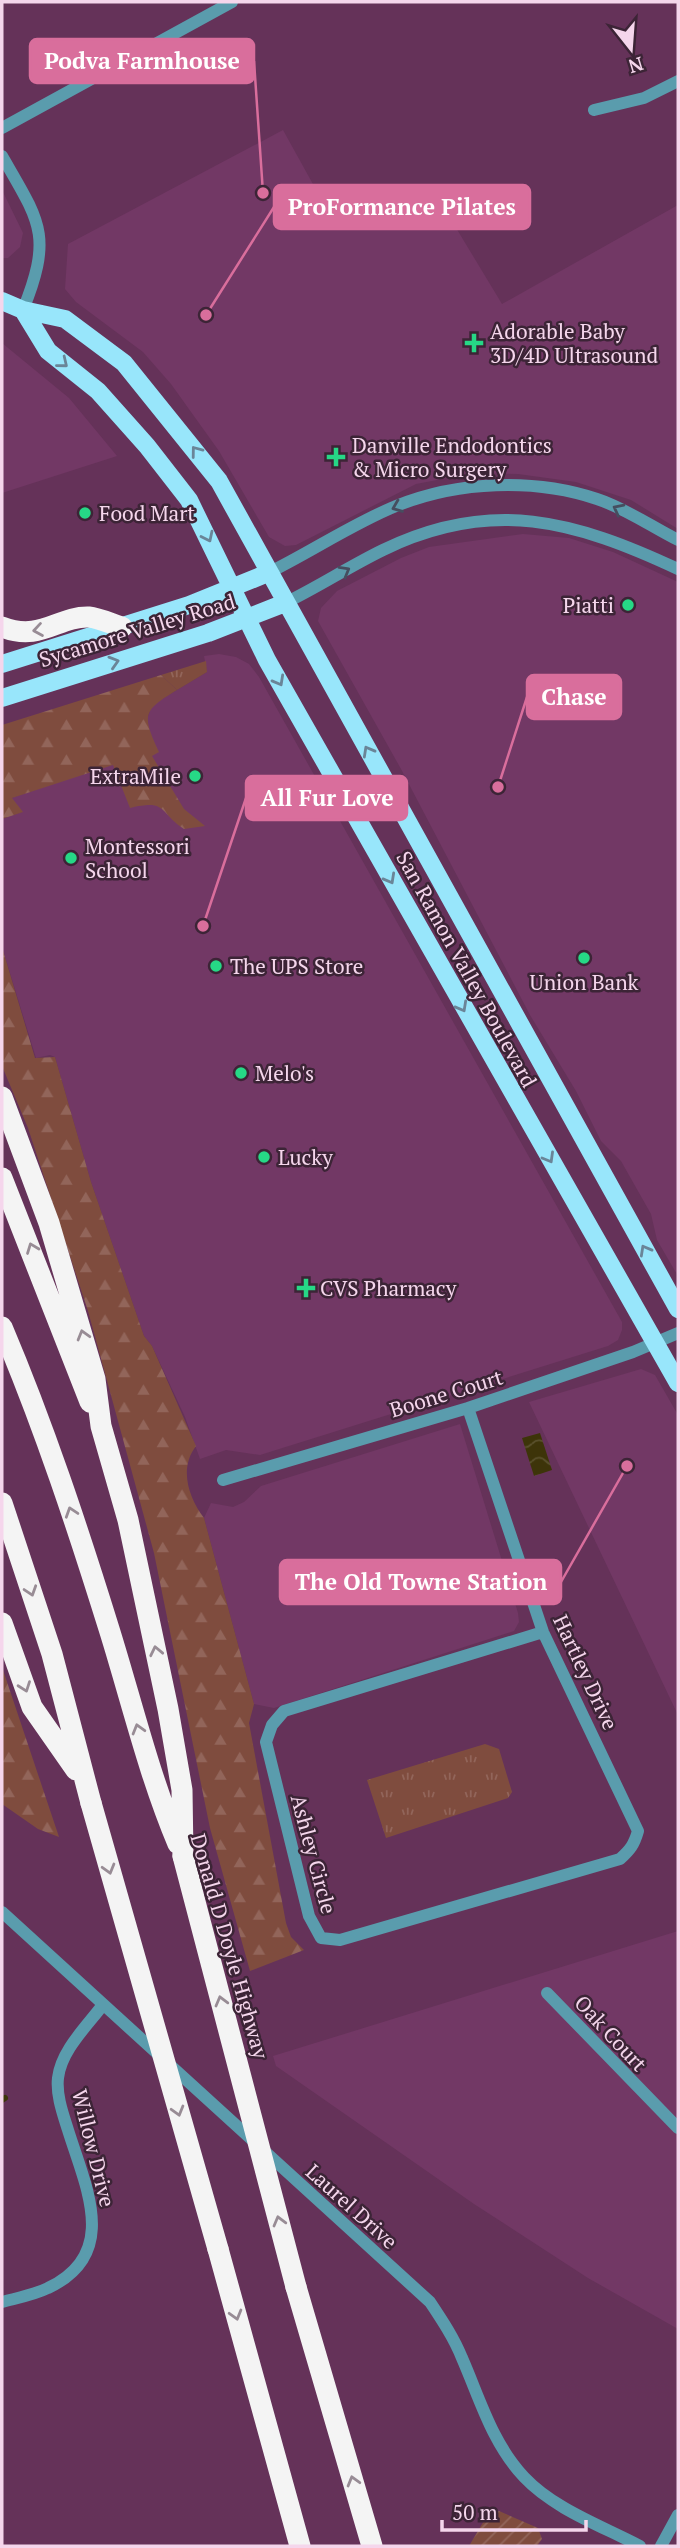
<svg xmlns="http://www.w3.org/2000/svg" width="680" height="2548" font-family="'PT Serif',serif">
	<defs>
		<pattern id="grass-tufts" width="24" height="20" patternUnits="userSpaceOnUse" patternTransform="scale(1.75)"><rect width="24" height="20" fill="#7f4c3e"/><path d="M3 7l-1-3M5 7V3M7 7l1-3M15 17l-1-3M17 17v-4M19 17l1-3" fill="none" stroke="#92655a"/></pattern>
		<pattern id="forest-firs" width="22" height="20" patternUnits="userSpaceOnUse" patternTransform="scale(1.75)"><rect width="22" height="20" fill="#7f4c3e"/><path d="M5 1l3.5 6h-7zM16 11l3.5 6h-7z" fill="#92655a"/></pattern>
		<pattern id="garden-furrows" width="10" height="10" patternUnits="userSpaceOnUse" patternTransform="scale(1.75)"><rect width="10" height="10" fill="#7f4c3e"/><path d="M-1 1l2-2M0 10L10 0M9 11l2-2" fill="none" stroke="#92655a"/></pattern>
		<pattern id="water-waves" width="16" height="10" patternUnits="userSpaceOnUse" patternTransform="scale(1.75)"><rect width="16" height="10" fill="#3d3409"/><path d="M0 5q4-4 8 0t8 0" fill="none" stroke="#5a512d"/></pattern>
	</defs>
	<rect width="100%" height="100%" fill="#653259"/>
	<path fill="#723865" d="M283 130 319 195 438 198 502 304 678 205V529L631 500 576 482 518 474 474 473 416 484 296 545 285 546 269 537 219 451 171 384 143 352 76 302 65 289 68 244Z
		M2 190 23 233 20 247 8 258H2Z
		M2 343 69 398 117 456 2 493Z
		M523 534 569 538 613 552 678 582V1276L657 1240 651 1214 621 1161 601 1141 576 1091 530 1015 401 769 318 621 321 608 337 591 401 558 429 547Z
		M219 654 236 657 249 664 259 677 622 1322V1330L618 1340 608 1346 260 1455 226 1450 200 1459 185 1417 152 1346 144 1336 91 1182 55 1057 50 1055 36 1058 2 947V819L22 812 11 798 113 764 147 719 152 705 207 672 204 656Z
		M641 1369 655 1375 678 1415V1715L529 1402Z
		M460 1424 518 1613 519 1622 514 1631 274 1708 254 1704 204 1518 211 1503 233 1507 244 1502 261 1486Z
		M678 1931V2329L588 2278 474 2204 276 2066 273 2056Z"/>
	<path fill="url(#grass-tufts)" d="M206 661 207 672 177 690 161 675Z
		M485 1744 499 1749 512 1792 508 1798 386 1838 367 1780Z"/>
	<path fill="url(#forest-firs)" d="M161 675 177 690C142 711 142 715 159 752L152 756 184 809 205 826 184 829C158 812 168 799 130 808L113 765 12 798 23 812 2 819V725Z
		M2 947 35 1058 55 1057 91 1182 144 1336 152 1346 196 1446C179 1468 188 1497 204 1518L254 1704 249 1723 286 1923 291 1937 304 1950 250 1971 210 1828 154 1553 88 1311 28 1128 2 1066Z
		M2 1667 59 1837 38 1829 2 1804Z"/>
	<path fill="url(#garden-furrows)" d="M499 2511 538 2528 542 2539 537 2546H469L488 2514Z"/>
	<path fill="url(#water-waves)" d="M540 1433 552 1470 534 1476 522 1438Z"/>
	<g fill="none" stroke-linecap="round" stroke-linejoin="round">
		<path stroke="#3d3409" stroke-width="6" d="M2 2100 5 2098"/>
		<path stroke="#5a9cad" stroke-width="12" d="M594 110 644 98 678 81
			M2 128 232 2
			M2 156C40 222 53 235 23 310
			M268 573C311 552 352 524 396 506 458 481 534 478 597 499 625 508 652 527 678 540
			M285 603C318 587 350 566 383 550 492 497 575 521 678 569
			M468 1408 543 1632 638 1831C634 1845 630 1850 620 1859L340 1940 321 1938 309 1916 266 1742 272 1725 284 1711 543 1632
			M223 1480 468 1408 633 1352 678 1333
			M2 1912 430 2302C442 2320 454 2338 462 2358 480 2399 492 2443 524 2477 554 2509 602 2526 640 2546
			M547 1993 678 2128
			M2 2302C17 2298 34 2295 48 2288 120 2254 86 2188 68 2130 63 2114 56 2095 58 2078 61 2051 86 2027 102 2006
			M661 2546 678 2515"/>
		<path stroke="#98e6fb" stroke-width="18" d="M2 301 23 310 65 319 124 363 219 481 678 1309
			M23 310 48 351 98 391 147 446 189 500 267 660 678 1383
			M2 664 189 605 268 573
			M2 698 208 633 285 603"/>
		<path stroke="#f4f4f4" stroke-width="21" d="M2 627C41 642 58 616 89 617 99 618 112 624 122 627
			M2 1097 49 1223 95 1379 101 1426 128 1520 168 1709 182 1790 183 1856
			M2 1178 90 1402
			M2 1327C44 1426 78 1529 110 1632 132 1703 149 1775 178 1844
			M2 1503 52 1654 91 1803
			M2 1623 32 1707 76 1770
			M218 2249 300 2546
			M296 2287 372 2546"/>
		<path stroke="#f4f4f4" stroke-width="21" d="M91 1803 218 2249
			M183 1856 296 2287"/>
	</g>
	<defs><path id="oneway-chevron" d="M-2-3.5L2.5 0L-2 3.5" fill="none" stroke-width="1.6" stroke-linecap="round" stroke-linejoin="round" transform="scale(1.75)"/></defs>
	<g stroke="#6a8598">
		<use href="#oneway-chevron" transform="translate(63 363) rotate(39)"/>
		<use href="#oneway-chevron" transform="translate(196 451) rotate(-127)"/>
		<use href="#oneway-chevron" transform="translate(208 537) rotate(64)"/>
		<use href="#oneway-chevron" transform="translate(114 662) rotate(-17)"/>
		<use href="#oneway-chevron" transform="translate(279 681) rotate(61)"/>
		<use href="#oneway-chevron" transform="translate(368 751) rotate(-119)"/>
		<use href="#oneway-chevron" transform="translate(390 879) rotate(61)"/>
		<use href="#oneway-chevron" transform="translate(462 1007) rotate(61)"/>
		<use href="#oneway-chevron" transform="translate(549 1158) rotate(60)"/>
		<use href="#oneway-chevron" transform="translate(645 1250) rotate(-119)"/>
	</g>
	<g stroke="#464e60">
		<use href="#oneway-chevron" transform="translate(397 507) rotate(158)"/>
		<use href="#oneway-chevron" transform="translate(618 509) rotate(-153)"/>
		<use href="#oneway-chevron" transform="translate(345 571) rotate(-30)"/>
	</g>
	<g stroke="#988c95">
		<use href="#oneway-chevron" transform="translate(38 630) rotate(171)"/>
		<use href="#oneway-chevron" transform="translate(32 1248) rotate(-111)"/>
		<use href="#oneway-chevron" transform="translate(83 1335) rotate(-106)"/>
		<use href="#oneway-chevron" transform="translate(71 1512) rotate(-108)"/>
		<use href="#oneway-chevron" transform="translate(31 1591) rotate(72)"/>
		<use href="#oneway-chevron" transform="translate(156 1651) rotate(-102)"/>
		<use href="#oneway-chevron" transform="translate(25 1687) rotate(70)"/>
		<use href="#oneway-chevron" transform="translate(138 1729) rotate(-106)"/>
		<use href="#oneway-chevron" transform="translate(109 1869) rotate(74)"/>
		<use href="#oneway-chevron" transform="translate(221 2001) rotate(-105)"/>
		<use href="#oneway-chevron" transform="translate(178 2111) rotate(74)"/>
		<use href="#oneway-chevron" transform="translate(279 2221) rotate(-105)"/>
		<use href="#oneway-chevron" transform="translate(236 2315) rotate(74)"/>
		<use href="#oneway-chevron" transform="translate(353 2481) rotate(-106)"/>
	</g>
	<g fill="#26d886" stroke="#3c2436" stroke-width="2.5">
		<path d="M470.5 332.5h7v7h7v7h-7v7h-7v-7h-7v-7h7z"/>
		<path d="M332.5 446.5h7v7h7v7h-7v7h-7v-7h-7v-7h7z"/>
		<circle cx="85" cy="513" r="7"/>
		<circle cx="628" cy="605" r="7"/>
		<circle cx="195" cy="776" r="7"/>
		<circle cx="71" cy="858" r="7"/>
		<circle cx="584" cy="958" r="7"/>
		<circle cx="216" cy="966" r="7"/>
		<circle cx="241" cy="1073" r="7"/>
		<circle cx="264" cy="1157" r="7"/>
		<path d="M302.5 1277.5h7v7h7v7h-7v7h-7v-7h-7v-7h7z"/>
	</g>
	<g text-anchor="middle" dominant-baseline="central" stroke-width="5" stroke-linejoin="round" paint-order="stroke">
		<g font-size="21" fill="#f5d6ec" stroke="#3c2436" text-anchor="start">
			<text x="490" y="331">Adorable Baby<tspan x="490" dy="24">3D/4D Ultrasound</tspan></text>
			<text x="352" y="445">Danville Endodontics<tspan x="352" dy="24">&amp; Micro Surgery</tspan></text>
			<text x="99" y="513">Food Mart</text>
			<text x="614" y="605" text-anchor="end">Piatti</text>
			<text x="181" y="776" text-anchor="end">ExtraMile</text>
			<text x="85" y="846">Montessori<tspan x="85" dy="24">School</tspan></text>
			<text x="230" y="966">The UPS Store</text>
			<text x="584" y="982" text-anchor="middle">Union Bank</text>
			<text x="255" y="1073">Melo's</text>
			<text x="278" y="1157">Lucky</text>
			<text x="320" y="1288">CVS Pharmacy</text>
		</g>
		<g font-size="21" fill="#f5d6ec" stroke="#3c2436">
			<text transform="translate(137 630) rotate(-17)">Sycamore Valley Road</text>
			<text transform="translate(467 969) rotate(61)">San Ramon Valley Boulevard</text>
			<text transform="translate(446 1393) rotate(-17)">Boone Court</text>
			<text transform="translate(586 1672) rotate(65)">Hartley Drive</text>
			<text transform="translate(314 1854) rotate(75)">Ashley Circle</text>
			<text transform="translate(230 1946) rotate(74)">Donald D Doyle Highway</text>
			<text transform="translate(611 2033) rotate(47)">Oak Court</text>
			<text transform="translate(94 2148) rotate(76)">Willow Drive</text>
			<text transform="translate(352 2206) rotate(42)">Laurel Drive</text>
		</g>
	</g>
	<path fill="none" stroke="#d96e9c" stroke-width="2.5" d="M263 193L254 61M206 315L274 207M498 787L527 697M203 926L246 798M627 1466L561 1582"/>
	<g fill="#d96e9c" stroke="#3c2436" stroke-width="2.5">
		<circle cx="263" cy="193" r="7"/>
		<circle cx="206" cy="315" r="7"/>
		<circle cx="498" cy="787" r="7"/>
		<circle cx="203" cy="926" r="7"/>
		<circle cx="627" cy="1466" r="7"/>
	</g>
	<g fill="#d96e9c" stroke="#d96e9c" stroke-width="2.5">
		<rect x="30" y="39" width="224" height="44" rx="7"/>
		<rect x="274" y="185" width="256" height="44" rx="7"/>
		<rect x="527" y="675" width="94" height="44" rx="7"/>
		<rect x="246" y="776" width="161" height="44" rx="7"/>
		<rect x="280" y="1560" width="281" height="44" rx="7"/>
	</g>
	<g font-size="23" text-anchor="middle" font-weight="bold" fill="#fff">
		<text x="142" y="69">Podva Farmhouse</text>
		<text x="402" y="215">ProFormance Pilates</text>
		<text x="574" y="705">Chase</text>
		<text x="327" y="806">All Fur Love</text>
		<text x="421" y="1590">The Old Towne Station</text>
	</g>
	<rect width="680" height="2548" fill="none" stroke="#f5d6ec" stroke-width="7"/>
	<g transform="translate(631 49) rotate(163)" stroke="#3c2436" stroke-width="5" paint-order="stroke">
	<path d="M0-5L12 26L0 18L-12 26Z" fill="#f5d6ec"/>
	<text y="-10" font-size="19" font-weight="bold" text-anchor="middle" fill="#f5d6ec">N</text>
	</g>
	<path d="M442 2520v10h144v-10" fill="none" stroke="#f5d6ec" stroke-width="3.5"/>
	<text x="452" y="2520" font-size="21" fill="#f5d6ec" stroke="#3c2436" stroke-width="5" paint-order="stroke">50 m</text>
</svg>
